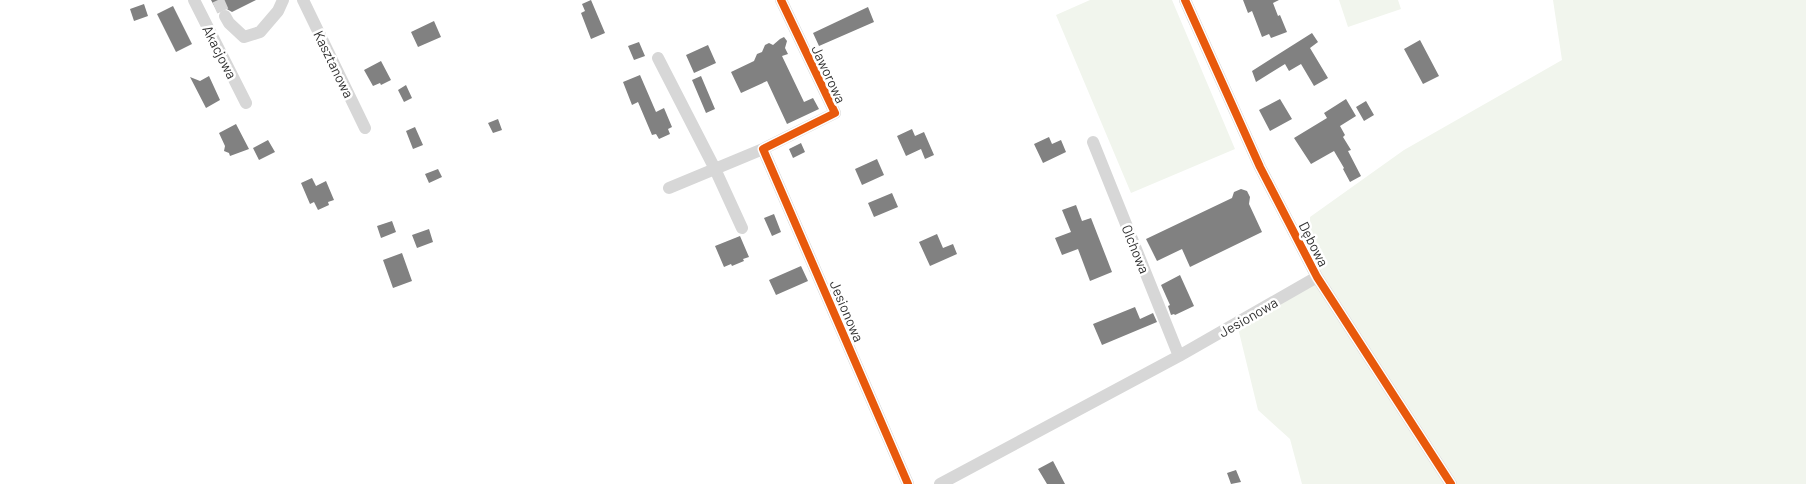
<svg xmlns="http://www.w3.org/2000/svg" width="1806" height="484" font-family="Barlow,sans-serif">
	<rect width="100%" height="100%" fill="#fff"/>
	<path fill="#f1f5ed" d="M1090 0H1172L1235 149 1131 193 1056 15Z
		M1339 0H1398L1401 9 1348 27Z
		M1553 0H1806V484H1302L1290 439 1258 410 1238 328 1311 283 1310 217 1404 150 1562 60Z"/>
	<path fill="#818181" d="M211 0H256L232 12 225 8 218 13Z
		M591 0 605 33 591 39 581 13 585 11 582 4Z
		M1243 0H1279L1273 3 1278 16 1280 15 1287 32 1271 38 1269 34 1262 37 1252 11 1248 13Z
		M144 4 148 16 134 21 130 9Z
		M173 6 192 44 176 52 157 14Z
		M868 7 874 22 819 46 813 33Z
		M434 21 441 37 418 47 411 32Z
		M1312 33 1318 42 1310 48 1328 78 1314 86 1301 64 1289 71 1285 64 1256 82 1252 71Z
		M784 37 787 41 785 48 788 54 782 56 804 102 813 98 819 109 787 124 767 81 741 93 731 72 754 61 757 54 762 52 765 45 769 43 773 45 780 39Z
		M1420 40 1439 76 1423 84 1404 49Z
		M639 42 645 56 634 60 628 46Z
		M708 45 716 63 694 73 686 55Z
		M381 61 391 80 381 85 380 83 373 86 364 70Z
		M640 75 656 112 664 108 672 127 668 129 670 134 659 139 656 134 652 135 638 102 632 105 623 82Z
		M209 76 220 100 206 108 190 77 200 81Z
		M701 76 715 109 706 113 692 80Z
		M406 85 412 98 404 102 398 90Z
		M1280 99 1292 119 1270 131 1259 110Z
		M1346 99 1356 116 1340 126 1345 135 1343 137 1351 150 1348 151 1361 176 1350 182 1343 169 1344 168 1334 151 1311 164 1294 138 1327 118 1324 113Z
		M1366 101 1374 115 1364 121 1356 107Z
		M498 119 502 130 493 133 488 123Z
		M236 124 249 149 230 156 229 153 224 151 225 146 219 133Z
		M415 127 423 145 413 149 406 131Z
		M912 129 915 136 924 132 934 155 925 159 921 149 906 156 897 136Z
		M1049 137 1052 144 1061 140 1066 152 1043 163 1034 144Z
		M268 140 275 152 259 160 253 148Z
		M801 143 805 152 793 158 789 149Z
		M877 159 884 175 862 185 855 169Z
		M438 169 442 177 429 183 425 174Z
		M312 178 316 186 326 181 334 200 328 202 329 205 318 210 314 202 310 204 301 183Z
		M1241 189 1247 191 1250 197 1249 204 1262 232 1190 267 1182 249 1157 261 1146 239 1232 198 1234 192Z
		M892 193 898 207 874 217 868 203Z
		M1076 205 1082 221 1091 218 1112 272 1090 281 1078 249 1062 255 1055 238 1071 232 1062 210Z
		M774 214 781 232 772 236 764 218Z
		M392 221 396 232 381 238 377 226Z
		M429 229 433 242 417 248 412 235Z
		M937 234 943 248 953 244 957 254 930 266 919 242Z
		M740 236 749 257 743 259 744 261 732 266 731 264 724 267 715 246Z
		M402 253 412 281 393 288 383 260Z
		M801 266 808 281 776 295 769 280Z
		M1180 275 1194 306 1175 315 1174 314 1171 315 1168 306 1170 305 1161 285Z
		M1135 307 1140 319 1153 313 1157 322 1102 345 1093 324Z
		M1053 461 1065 484H1047L1038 469Z
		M1236 470 1241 482 1231 484 1227 473Z"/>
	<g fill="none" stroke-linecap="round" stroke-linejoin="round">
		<path stroke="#d6d6d6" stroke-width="12" stroke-dasharray="12 6" stroke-linecap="butt" d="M218 0 225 16"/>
		<path stroke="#d7d7d7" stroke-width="12" d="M194 0 246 103
			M303 0 365 128
			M1185 0 1260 167 1317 277 1451 484
			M225 16 229 23 244 37 260 32 278 11 283 0
			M658 58 715 169 742 228
			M1093 142 1179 356
			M763 149 908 484
			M669 188 763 149 835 113 781 0
			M940 484 1179 356 1317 277"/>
		<defs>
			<path id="cycleway" d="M781 0 835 113 763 149 908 484
				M1185 0 1260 167 1317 277 1451 484"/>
		</defs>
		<use href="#cycleway" stroke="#fff" stroke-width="11"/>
		<use href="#cycleway" stroke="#e8590c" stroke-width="8"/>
	</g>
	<g text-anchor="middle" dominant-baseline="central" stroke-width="5" stroke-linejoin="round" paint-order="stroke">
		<g font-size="14" fill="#333" stroke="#fff">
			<text transform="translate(220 52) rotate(63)">Akacjowa</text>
			<text transform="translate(334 64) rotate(64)">Kasztanowa</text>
			<text transform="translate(829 74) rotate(65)">Jaworowa</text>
			<text transform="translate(1314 244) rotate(63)">Dębowa</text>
			<text transform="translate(1136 249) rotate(68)">Olchowa</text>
			<text transform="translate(847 311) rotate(67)">Jesionowa</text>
			<text transform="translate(1248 317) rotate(-30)">Jesionowa</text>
		</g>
	</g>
</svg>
